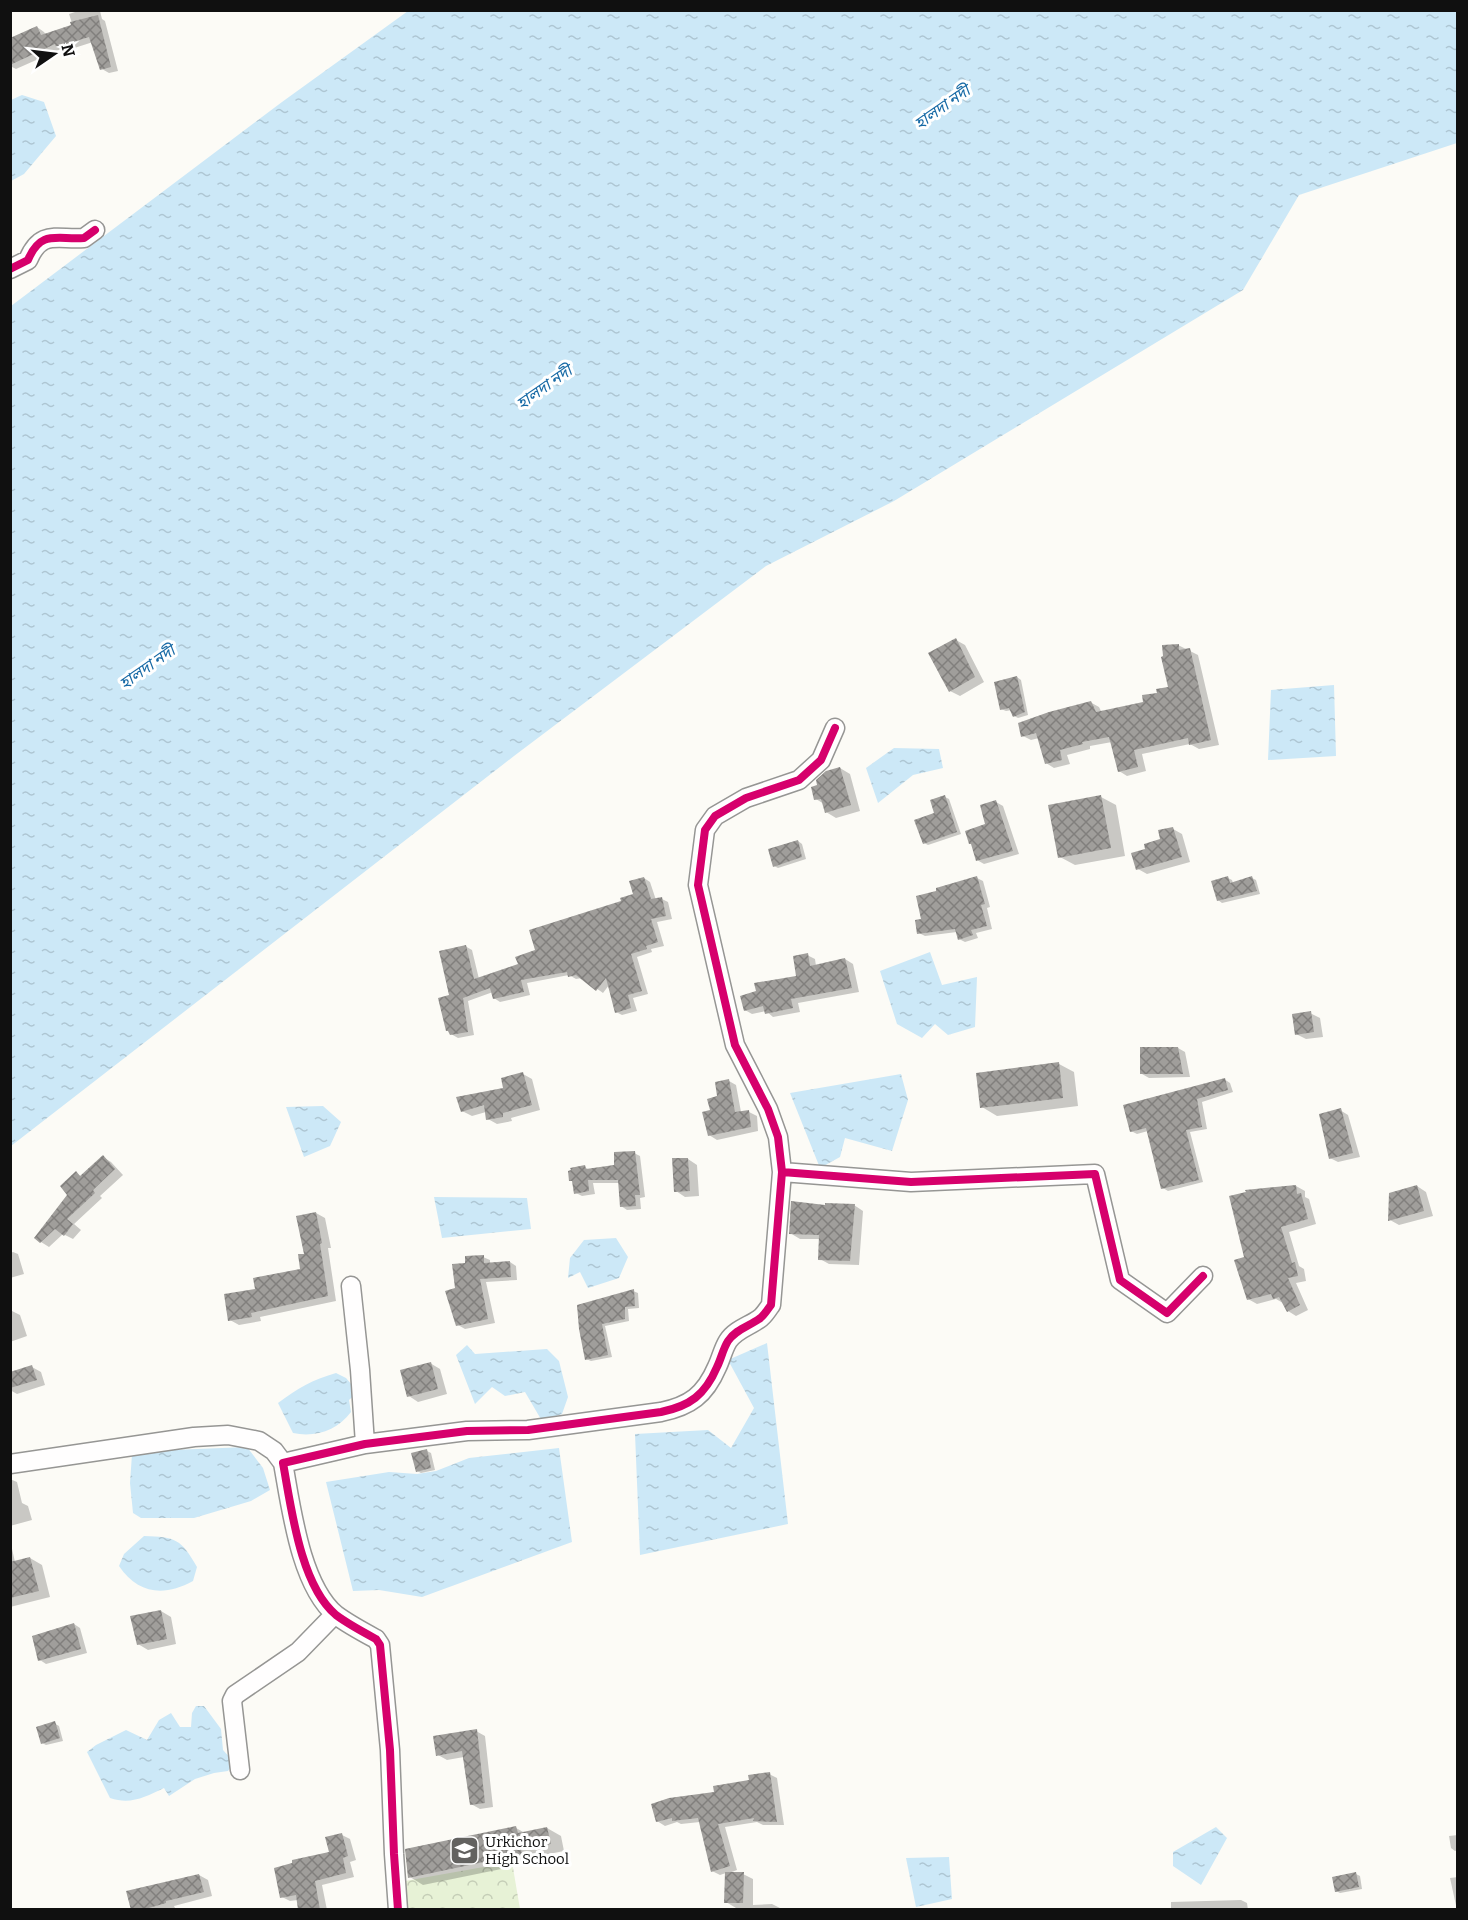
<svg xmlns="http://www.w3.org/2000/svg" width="1468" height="1920" font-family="Bitter,'Noto Sans Bengali',serif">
	<defs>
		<pattern id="park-crowns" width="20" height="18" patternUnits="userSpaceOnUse" patternTransform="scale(1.5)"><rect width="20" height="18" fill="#e7f2d6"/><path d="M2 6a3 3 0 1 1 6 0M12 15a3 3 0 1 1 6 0" fill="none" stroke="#c5ceb7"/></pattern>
		<pattern id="water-ripples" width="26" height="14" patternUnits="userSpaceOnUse" patternTransform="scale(1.5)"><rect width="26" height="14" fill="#cce8f7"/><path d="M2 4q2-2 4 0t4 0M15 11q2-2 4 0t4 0" fill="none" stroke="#aec6d3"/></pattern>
		<pattern id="building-cross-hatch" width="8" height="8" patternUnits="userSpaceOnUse" patternTransform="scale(1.5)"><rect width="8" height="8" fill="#a09e9b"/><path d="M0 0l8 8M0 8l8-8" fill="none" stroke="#817f7d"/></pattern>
	</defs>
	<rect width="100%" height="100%" fill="#fcfbf6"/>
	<path fill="url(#park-crowns)" d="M512 1862 520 1909H407L405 1881Z"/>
	<path fill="url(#water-ripples)" d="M408 11H1457V143L1299 195 1243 290 894 501 766 566 514 756 11 1146V306L282 102Z
		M22 95 44 102 56 136 24 174 11 181V100Z
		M1334 685 1336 756 1268 760 1271 690Z
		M894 748 939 749 943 768 913 775 878 803 866 768Z
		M930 952 942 985 977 977 975 1027 948 1035 935 1024 922 1038 897 1024 880 971Z
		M901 1074 908 1100 892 1151 845 1138 840 1157 820 1168 790 1093Z
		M323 1106 341 1122 330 1146 304 1157 286 1107Z
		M434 1197 527 1198 531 1229 442 1238Z
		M616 1238 628 1257 619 1278 588 1288 580 1272 568 1278 570 1258 584 1240Z
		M767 1343 788 1524 640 1555 635 1434 708 1430 731 1448 754 1408 728 1360Z
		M467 1345 475 1354 547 1349 559 1361 568 1397 562 1414 542 1421 525 1392 505 1396 492 1387 475 1404 456 1355Z
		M336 1373 346 1378 358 1392 349 1400 351 1412C338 1430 315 1438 293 1433L278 1403C298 1388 312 1380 336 1373Z
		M247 1447 263 1468 270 1490 251 1501 194 1518H141L133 1513 130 1483 132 1454 172 1450Z
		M559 1448 572 1542 422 1597 379 1590 353 1591 326 1482 389 1472 417 1474 436 1471 469 1458Z
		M144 1536C176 1537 181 1539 197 1567L193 1581C164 1597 138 1594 119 1566L124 1554Z
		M196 1706H204L221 1729 223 1750 234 1762 228 1771 214 1773 195 1779 169 1796 164 1788C145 1797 131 1805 110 1798L87 1752 96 1745 126 1730 147 1740 159 1720 171 1713 180 1727H191L192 1713Z
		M1216 1827 1227 1838 1201 1885 1173 1866V1852Z
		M949 1857 952 1899 916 1907 906 1858Z"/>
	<path fill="#0003" d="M81 10 100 11 102 19 105 21 118 71 109 73 102 69 93 42 65 51 61 49 16 69 10 66V40L37 27 44 32 46 35 73 26 69 14Z
		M956 640 965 645 984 682 960 696 950 691Z
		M1178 645 1198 655 1219 745 1199 749 1190 744 1142 754 1146 771 1127 776 1119 771 1112 742 1090 746V749L1067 755 1070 764 1054 768 1046 763 1039 738 1031 740 1023 736 1090 702 1099 707 1102 713 1145 703 1170 688Z
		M1017 677 1021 680 1028 715 1018 718 1014 716 1012 710 1006 711 1001 709Z
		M840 768 850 774 860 811 836 818 826 812 824 804 816 799 819 786Z
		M945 797 949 799 961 834 928 845 924 843 936 814Z
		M1101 797 1116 805 1125 856 1075 865 1060 857Z
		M996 802 1003 806 1019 854 984 864 977 860 987 825Z
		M1173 829 1182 834 1190 862 1147 874 1138 869 1147 850 1162 840Z
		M798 841 802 844 806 859 778 868 774 866Z
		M644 878 650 882 656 900 662 899 668 902 672 919 657 922 664 946 651 949 652 952 637 957 648 994 633 998 637 1011 622 1015 616 1012 609 985 603 993 582 978 576 979 569 975 527 983 530 995 500 1002 494 998 493 992 468 1001 474 1035 458 1038 451 1034V996L465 946 472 950 479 979 520 965 536 951 635 895Z
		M977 878 983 881 990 907 987 908 992 929 976 933 978 938 965 942 959 939 957 932 925 936 919 933 923 920Z
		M1228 878 1232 880 1233 883 1252 878 1256 880 1260 894 1222 903 1218 900Z
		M807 955 815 959 816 966 845 959 853 964 859 992 798 1003 800 1012 773 1017 766 1011 752 1014 745 1010 798 977Z
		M1310 1013 1320 1018 1323 1037 1306 1039 1296 1034Z
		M1178 1048 1185 1052 1190 1077 1149 1078 1142 1074Z
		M1059 1064 1074 1072 1078 1106 997 1116 982 1107Z
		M523 1074 532 1079 540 1110 511 1118 512 1121 497 1124 488 1119 486 1112 472 1116 462 1111 505 1089Z
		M1224 1079 1230 1083 1233 1092 1202 1102 1207 1129 1190 1132 1203 1182 1168 1191 1163 1188 1148 1131 1137 1134 1131 1131Z
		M729 1081 736 1085 741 1112H749L757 1116 758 1131 717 1140 709 1135 711 1111Z
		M1340 1110 1348 1115 1360 1157 1338 1162 1330 1158Z
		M634 1153 640 1156 645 1197 640 1198 641 1209 627 1210 621 1206 620 1183H593L595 1194 582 1196 576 1193 585 1167 589 1170 616 1166Z
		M103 1157 111 1162 123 1175 100 1196 102 1198 74 1224 81 1230 73 1239 63 1234 49 1247 41 1242 69 1195 76 1173 82 1177Z
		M688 1159 697 1165 699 1196 685 1197 676 1191Z
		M1296 1186 1305 1191V1197L1309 1199 1316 1224 1289 1232 1299 1266 1304 1269 1306 1281 1296 1283 1308 1310 1296 1316 1288 1311 1283 1303 1276 1299 1257 1304 1248 1299 1246 1258Z
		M1417 1186 1426 1192 1433 1216 1399 1225 1390 1220Z
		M854 1205 863 1211 859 1265 829 1264 820 1259 821 1239H800L790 1233 827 1207Z
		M316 1213 325 1218 331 1248H328L336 1301 260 1317 261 1321 239 1325 230 1320 257 1290 301 1271Z
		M13 1252 18 1254 24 1274 10 1278V1253Z
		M483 1257 490 1260V1264L510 1262 516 1266 517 1280 486 1282 495 1323 465 1329 458 1325 456 1289 466 1264Z
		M633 1291 638 1293 639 1308 628 1309 629 1321 605 1326 612 1357 591 1361 586 1359 578 1306Z
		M10 1310 20 1315 27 1336 10 1342Z
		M430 1363 440 1369 447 1394 418 1402 409 1396Z
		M32 1367 41 1372 45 1385 17 1394 10 1390V1374Z
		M427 1451 431 1453 435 1470 421 1473 417 1471Z
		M10 1479 17 1482 22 1503 28 1506 32 1520 10 1526Z
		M10 1540 15 1562 30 1558 42 1565 50 1597 10 1607Z
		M161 1611 171 1617 176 1644 148 1650 138 1644Z
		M74 1624 80 1628 87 1653 46 1664 40 1660Z
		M54 1723 59 1726 63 1741 46 1745 42 1743Z
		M476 1731 485 1736 493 1807 480 1809 471 1804 464 1757 447 1760 438 1755Z
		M769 1774 777 1778 784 1825H763L757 1822 725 1827 737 1870 729 1873 743 1874 753 1879V1905L772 1904 782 1909 750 1910V1908H736L726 1902V1873L720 1875 712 1871 700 1822 681 1824 677 1822 665 1826 657 1821 716 1793Z
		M516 1828 525 1833 547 1828 561 1836 564 1851 534 1857 536 1862 423 1885 410 1877Z
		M342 1835 350 1839 356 1860 350 1862 354 1877 322 1885 327 1910H300L298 1900 290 1901 282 1897 331 1853Z
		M1458 1835V1850L1455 1851 1451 1848 1449 1836Z
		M1356 1874 1360 1876 1362 1889 1340 1893 1336 1891Z
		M199 1875 208 1880 212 1896 174 1906 175 1908 169 1910H132Z
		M1458 1877V1910H1457L1450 1878Z
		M1241 1900 1247 1903 1248 1910H1171V1902Z"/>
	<path fill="url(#building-cross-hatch)" d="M98 15 111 67 100 70 89 37 56 47 55 44 10 65V38L37 26 41 35 71 25 70 22Z
		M956 638 975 677 949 692 928 653Z
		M1179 644V650L1190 648 1211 740 1189 745 1188 738 1134 750 1138 767 1118 772 1109 737 1082 742 1083 744 1060 750 1062 760 1045 764 1036 733 1021 737 1018 723 1049 712 1091 701 1096 712 1143 702 1142 695 1157 693 1156 689 1168 687 1161 657 1163 656 1162 645Z
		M1017 676 1025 712 1013 717 1009 708 1000 710 994 682Z
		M840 767 851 805 825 813 821 799 814 800 811 787 817 785 816 780 826 771Z
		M945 795 957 832 923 844 914 820 934 813 930 800Z
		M1101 795 1111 848 1058 858 1048 805Z
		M996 800 1013 851 976 861 971 844H969L965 831 985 824 980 805Z
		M1173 827 1182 857 1136 870 1131 853 1145 849 1144 844 1160 839 1158 830Z
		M798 840 802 857 773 867 768 849Z
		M977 876 985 904 981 905 987 926 971 930 973 935 958 940 955 929 917 934 915 920 921 919 916 896 936 891V888Z
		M1228 876 1230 883 1252 876 1257 891 1217 901 1211 881Z
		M644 877 651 899 662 897 666 916 651 919 658 942 646 946 647 949 631 954 642 991 628 995 631 1008 615 1013 606 978 596 991 576 975 568 977 567 972 521 980 524 992 493 999 490 988 463 998 468 1032 450 1035 448 1031H446L438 998 449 995 439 951 466 945 474 979 518 964 515 957 535 950 529 930 621 901 620 898 633 894 629 881Z
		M808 953 810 966 845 958 852 988 791 999 793 1008 765 1014 763 1006 744 1011 740 996 756 991 754 983 796 976 793 956Z
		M1311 1011 1314 1032 1295 1035 1292 1014Z
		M1140 1047H1178L1183 1074H1140Z
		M1059 1062 1063 1098 980 1108 976 1073Z
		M523 1072 532 1105 503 1113V1117L486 1120 484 1105 461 1112 456 1097 503 1088 501 1078Z
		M1225 1078 1228 1090 1197 1099 1202 1127 1186 1130 1199 1180 1161 1189 1146 1128 1130 1132 1123 1105Z
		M729 1079 735 1112 749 1110 751 1127 708 1136 702 1112 710 1110 707 1099 717 1096 715 1082Z
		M1341 1108 1353 1153 1329 1159 1319 1114Z
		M635 1151 640 1195H635L636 1206 620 1207 618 1180H588L589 1191 574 1194 572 1181H569L568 1171 571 1170 570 1168 585 1165 586 1169 614 1165V1152Z
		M103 1155 115 1169 93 1190 95 1193 67 1219 73 1224 64 1236 55 1229 40 1243 34 1238 67 1195 60 1186 76 1171 80 1176Z
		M672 1158H688L690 1191 674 1192Z
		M1296 1185 1297 1194 1301 1193 1308 1219 1281 1227 1292 1263 1295 1262 1298 1276 1288 1278 1300 1305 1287 1312 1279 1297 1273 1299 1271 1294 1247 1300 1234 1260 1244 1257 1229 1196 1246 1192 1245 1190Z
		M1417 1185 1424 1211 1388 1221 1389 1193Z
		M791 1201 825 1205V1203L855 1204 850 1261 818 1260 819 1235 789 1234Z
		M316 1212 322 1243 320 1244 328 1296 251 1313 252 1317 228 1321 224 1294 255 1289 253 1278 300 1269 298 1254H304L296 1216Z
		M484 1255V1263L510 1261 511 1277 480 1279 488 1319 456 1326 445 1291 455 1288 452 1264 465 1263V1256Z
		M634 1289 635 1306 625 1307V1319L602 1324 608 1355 585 1360 579 1329 577 1305Z
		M431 1362 438 1389 407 1397 400 1370Z
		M32 1365 37 1380 10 1388V1372Z
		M427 1449 431 1468 416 1472 411 1453Z
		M30 1557 39 1591 10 1598V1562Z
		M161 1610 167 1639 137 1645 130 1616Z
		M74 1623 81 1649 38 1661 32 1636Z
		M55 1721 60 1738 41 1744 36 1727Z
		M477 1729 485 1803 470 1805 462 1751 436 1756 433 1736Z
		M770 1772 777 1822 753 1821 754 1818 718 1824 730 1866 711 1872 698 1818 672 1821V1818L656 1822 651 1804 669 1798 714 1792 713 1786 749 1780 748 1775Z
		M516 1826 518 1833 547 1827 551 1844 521 1849 522 1854 408 1878 405 1849Z
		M342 1833 348 1856 343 1858 346 1873 315 1881 320 1910H298L296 1895 280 1898 274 1868 292 1863V1860L329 1852 325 1837Z
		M725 1872H744L743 1903H724Z
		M1356 1872 1359 1887 1335 1892 1332 1877Z
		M199 1874 204 1892 166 1901V1903L142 1910H131L126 1891Z"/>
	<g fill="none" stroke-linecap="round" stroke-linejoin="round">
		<defs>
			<path id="street" d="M10 269 28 260C41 229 57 240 84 238L95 230
				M782 1172 778 1137 768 1109 735 1045 698 885 705 830 715 816 746 798 799 780 821 760 835 728
				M351 1286 360 1370 365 1444
				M10 1464 194 1437 228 1435 259 1441 274 1451 283 1463
				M240 1770 232 1701 235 1695 298 1652 335 1614
				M398 1910 394 1854 390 1750 380 1645 376 1639C363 1632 348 1624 336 1615 300 1585 291 1506 283 1463L365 1444 467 1431 528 1430 661 1412C690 1406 705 1395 717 1367 721 1359 723 1349 728 1341 735 1330 749 1326 759 1319 764 1316 767 1310 771 1305L782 1172 911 1182 1095 1174 1120 1280 1167 1313 1203 1276"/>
		</defs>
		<use href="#street" stroke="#969694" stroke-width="21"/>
		<use href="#street" stroke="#fffefe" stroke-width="18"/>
		<defs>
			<path id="cycleway" d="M10 269 28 260C41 229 57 240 84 238L95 230
				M782 1172 778 1137 768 1109 735 1045 698 885 705 830 715 816 746 798 799 780 821 760 835 728
				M398 1910 394 1854 390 1750 380 1645 376 1639C363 1632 348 1624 336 1615 300 1585 291 1506 283 1463L365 1444 467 1431 528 1430 661 1412C690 1406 705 1395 717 1367 721 1359 723 1349 728 1341 735 1330 749 1326 759 1319 764 1316 767 1310 771 1305L782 1172 911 1182 1095 1174 1120 1280 1167 1313 1203 1276"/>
		</defs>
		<use href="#cycleway" stroke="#fff" stroke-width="11"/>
		<use href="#cycleway" stroke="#d6006c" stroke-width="8"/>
	</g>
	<defs>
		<symbol id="school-square" viewBox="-11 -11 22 22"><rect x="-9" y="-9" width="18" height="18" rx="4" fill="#636260" stroke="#fff"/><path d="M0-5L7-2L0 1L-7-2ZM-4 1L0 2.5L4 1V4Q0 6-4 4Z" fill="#fff"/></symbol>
	</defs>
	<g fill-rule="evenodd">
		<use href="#school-square" x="448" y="1834" width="33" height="33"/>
	</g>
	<g text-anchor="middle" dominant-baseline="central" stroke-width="6" stroke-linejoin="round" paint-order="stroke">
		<g font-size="15" fill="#101010" stroke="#fff" text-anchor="start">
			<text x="485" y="1842">Urkichor<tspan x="485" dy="17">High School</tspan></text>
		</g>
		<g font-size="16" font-style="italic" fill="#1669a5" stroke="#fff">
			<text transform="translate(942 107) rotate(-35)">হালদা নদী</text>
			<text transform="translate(544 387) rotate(-35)">হালদা নদী</text>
			<text transform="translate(147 667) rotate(-35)">হালদা নদী</text>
		</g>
	</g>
	<rect width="1468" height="1920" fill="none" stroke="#101010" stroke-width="24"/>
	<g transform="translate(54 54) rotate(76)" stroke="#ffffff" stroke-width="4.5" paint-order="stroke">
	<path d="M0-4.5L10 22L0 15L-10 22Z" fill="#101010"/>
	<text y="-9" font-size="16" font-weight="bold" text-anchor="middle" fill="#101010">N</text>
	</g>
</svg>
